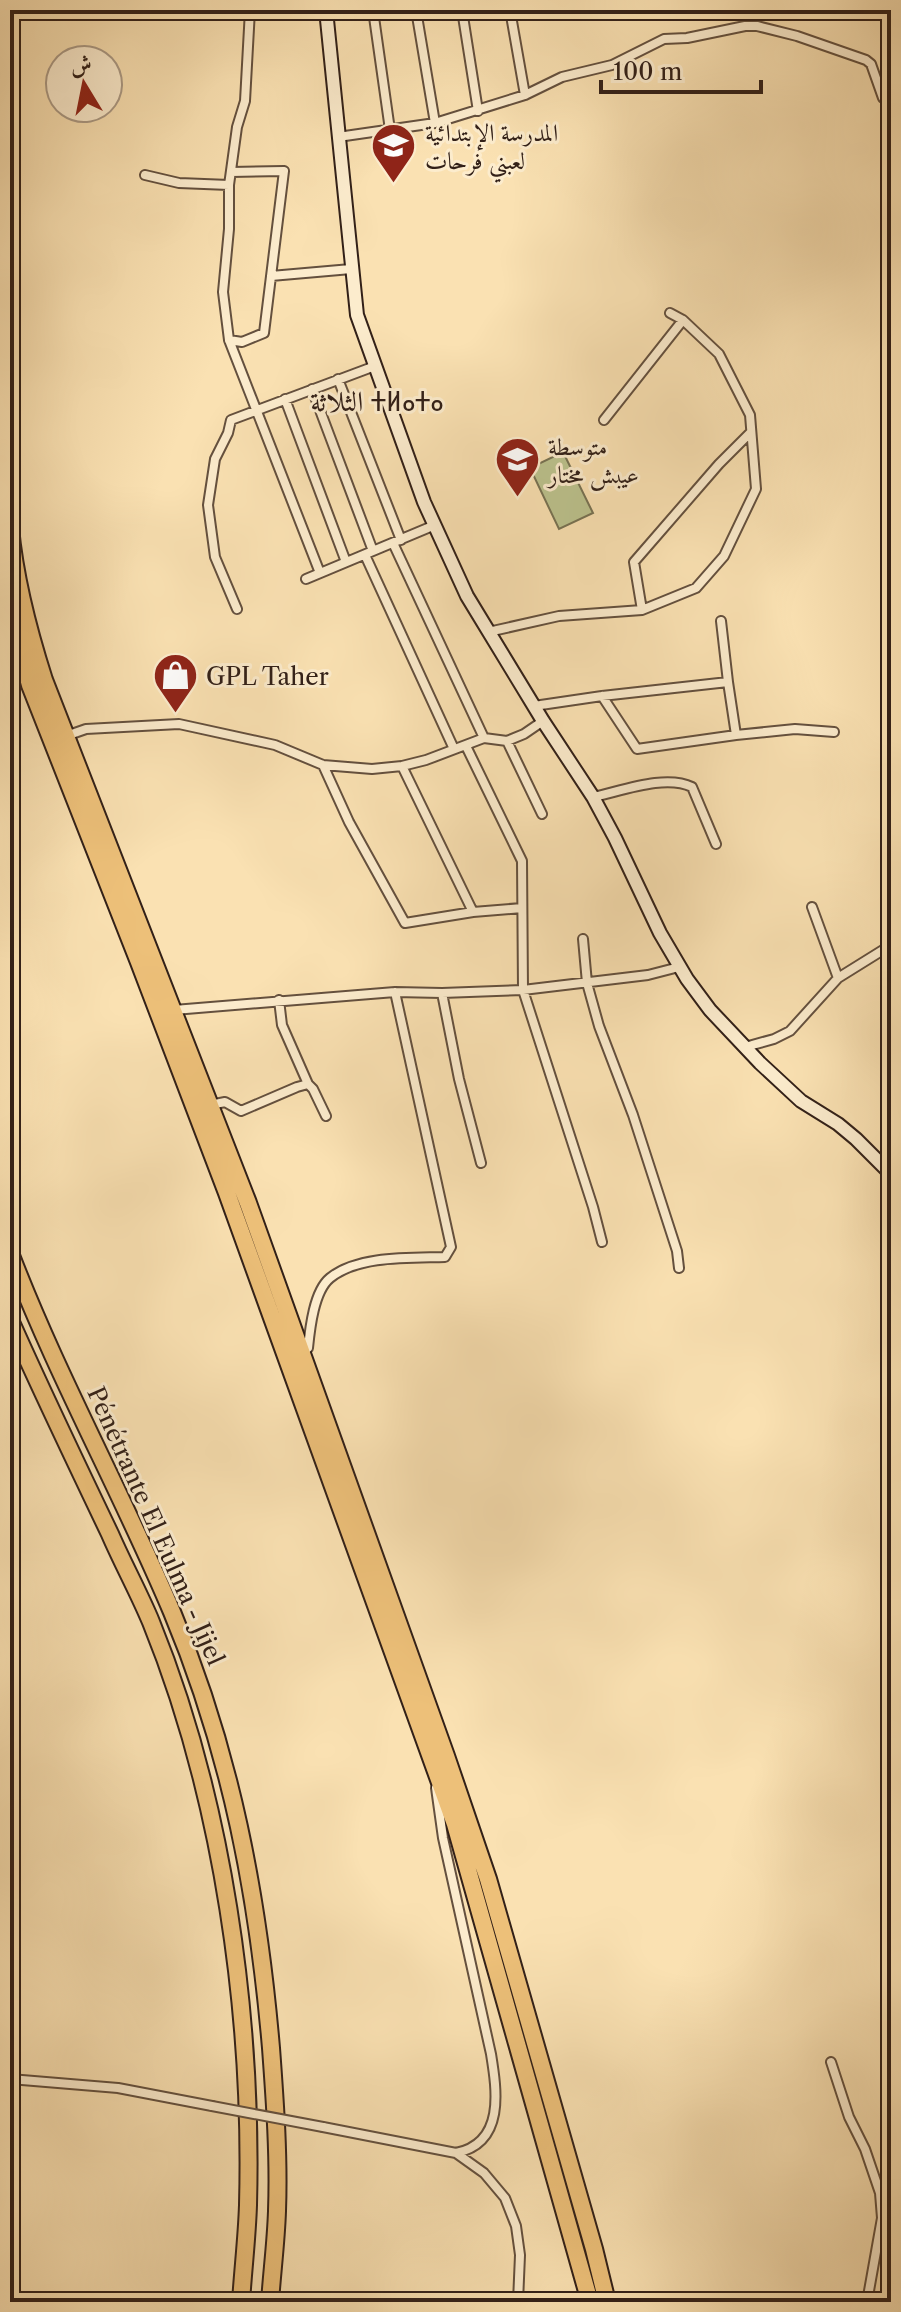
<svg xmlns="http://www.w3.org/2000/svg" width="901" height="2312" font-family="'Libre Caslon Text',Amiri,'Noto Sans Tifinagh',serif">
	<rect width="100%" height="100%" fill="#fae1b2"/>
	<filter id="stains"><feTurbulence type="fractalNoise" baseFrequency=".0025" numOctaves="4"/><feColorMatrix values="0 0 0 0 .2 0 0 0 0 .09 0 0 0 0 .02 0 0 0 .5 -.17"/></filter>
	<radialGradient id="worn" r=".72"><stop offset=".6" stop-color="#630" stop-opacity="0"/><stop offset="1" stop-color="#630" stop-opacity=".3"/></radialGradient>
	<path fill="#bcc38e" stroke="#777253" stroke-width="2" d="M563 452 593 513 559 529 530 468Z"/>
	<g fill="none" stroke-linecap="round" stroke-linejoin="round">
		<defs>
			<path id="street" d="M250 10 245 101 237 127 229 185V229L223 292 229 340 320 573
				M373 10 390 130
				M416 10 435 123
				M462 10 478 111
				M510 10 525 95
				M338 137 435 123 525 95 562 77 612 65 664 39 687 38 745 26H757L797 36 866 60 871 64 883 98
				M145 175 179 183 229 185
				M271 276 351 269
				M670 313 683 320
				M229 340 242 342 264 333 284 171 231 172
				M338 379 401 540
				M312 389 373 551
				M285 399 346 562
				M393 543 484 738
				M365 555 454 749
				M306 579 435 525
				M237 609 215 557 208 505 215 459 228 433 231 420 375 366
				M642 610 634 562 719 464 751 432
				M721 621 728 682
				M488 632 559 616 642 610 696 588 724 556 756 489 750 415 719 354 683 320 604 420
				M534 706 602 696 728 682 736 735 637 749 602 696
				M736 735 795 729 834 732
				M66 736 86 729 179 724 275 745 323 765 372 769 402 766 426 760 484 738 507 741 524 734 543 721
				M507 741 542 814
				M466 746 522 861 523 990 593 1207 602 1242
				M323 765 349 822 405 923 473 912 522 908
				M402 766 473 912
				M593 797C622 791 665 774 692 787L716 844
				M812 907 838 978
				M583 939 587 983 599 1026 633 1115 677 1251 679 1268
				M442 993 459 1079 481 1163
				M279 1000 282 1025 308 1084
				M174 1010 395 992 442 993 523 990 648 975 679 967
				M745 1047 774 1039 790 1031 838 978 891 945
				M210 1105 225 1102 241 1111 297 1087 308 1084 313 1089 326 1116
				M302 1353 308 1348C310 1328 314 1291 330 1278 358 1255 412 1258 445 1257L451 1247 395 992
				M436 1788 443 1838 491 2054C497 2091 505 2143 456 2153
				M831 2062 849 2117 865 2149 880 2193 882 2218 867 2302
				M10 2079 118 2088 212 2106
				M323 2127 456 2153 484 2173 505 2198 516 2226 520 2255 518 2302"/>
			<path id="secondary" d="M326 10 357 315 424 502 467 596 543 721 593 797 615 838 660 933 687 979 710 1010 760 1063 801 1101 838 1124 856 1139 891 1174"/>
			<path id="highway" d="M10 528C15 581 28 630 44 680L248 1203 446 1756 488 1879 594 2249 607 2302
				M10 613 30 685 139 962 227 1193 455 1824 590 2302
				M10 1253C57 1376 121 1491 172 1612 231 1753 258 1896 271 2048 275 2102 279 2157 277 2211 276 2242 272 2272 270 2302
				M10 1320C42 1392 76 1463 110 1534 123 1564 139 1593 151 1622 223 1799 253 2015 248 2205 247 2237 243 2270 241 2302"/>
		</defs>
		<use href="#street" stroke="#64503e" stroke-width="12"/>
		<use href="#secondary" stroke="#322018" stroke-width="16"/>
		<use href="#highway" stroke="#322018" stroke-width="20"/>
		<use href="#street" stroke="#fceccd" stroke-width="8"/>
		<use href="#secondary" stroke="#fceccd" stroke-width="12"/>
		<use href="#highway" stroke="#edc079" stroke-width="16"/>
		<defs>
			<path id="street-bridge" d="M212 2106 323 2127"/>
		</defs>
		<use href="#street-bridge" stroke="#64503e" stroke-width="12" stroke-linecap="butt"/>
		<use href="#street-bridge" stroke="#fceccd" stroke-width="8"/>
	</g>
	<defs>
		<symbol id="school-pin" viewBox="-11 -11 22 30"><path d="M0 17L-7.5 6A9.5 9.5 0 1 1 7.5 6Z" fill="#8f2418" stroke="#fceccd"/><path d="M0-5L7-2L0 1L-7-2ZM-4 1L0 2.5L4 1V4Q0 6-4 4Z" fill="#fff"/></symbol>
		<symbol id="shop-pin" viewBox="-11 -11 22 30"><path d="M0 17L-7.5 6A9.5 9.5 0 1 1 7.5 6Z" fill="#8f2418" stroke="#fceccd"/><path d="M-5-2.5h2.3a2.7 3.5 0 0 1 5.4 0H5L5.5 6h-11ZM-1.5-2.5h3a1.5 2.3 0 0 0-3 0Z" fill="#fff"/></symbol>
	</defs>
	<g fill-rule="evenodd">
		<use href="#school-pin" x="368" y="120" width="51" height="69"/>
		<use href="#school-pin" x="492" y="434" width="51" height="69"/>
		<use href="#shop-pin" x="150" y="650" width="51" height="69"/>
	</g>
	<g text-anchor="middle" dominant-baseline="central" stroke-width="6" stroke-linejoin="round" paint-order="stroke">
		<g font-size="24" fill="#322018" stroke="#fceccd" text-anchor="start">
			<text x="425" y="132">المدرسة الإبتدائية<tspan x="425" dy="28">لعبني فرحات</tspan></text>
			<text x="548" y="446">متوسطة<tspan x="548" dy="28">عيبش مختار</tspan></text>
			<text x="206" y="676">GPL Taher</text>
		</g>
		<g font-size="24" fill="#322018" stroke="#fceccd">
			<text transform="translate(156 1526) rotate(66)">Pénétrante El Eulma - Jijel</text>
		</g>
		<g font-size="28" fill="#322018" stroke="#fceccd">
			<text x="377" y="401">الثلاثة ⵜⵍⴰⵜⴰ</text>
		</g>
	</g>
	<rect width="901" height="2312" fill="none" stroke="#fae1b2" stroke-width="40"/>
	<rect x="12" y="12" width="877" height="2288" fill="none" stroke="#322018" stroke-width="4"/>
	<rect x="20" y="20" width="861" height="2272" fill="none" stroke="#322018" stroke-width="2"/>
	<g transform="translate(84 84) rotate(350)"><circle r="38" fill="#fceccd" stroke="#ab9a85" stroke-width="2"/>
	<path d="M0-6L14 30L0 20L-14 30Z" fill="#8f2418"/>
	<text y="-12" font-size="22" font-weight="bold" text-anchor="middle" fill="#322018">ش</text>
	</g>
	<path d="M601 80v12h160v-12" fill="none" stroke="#322018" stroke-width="4"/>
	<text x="613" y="80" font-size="24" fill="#322018" stroke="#fceccd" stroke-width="6" paint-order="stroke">100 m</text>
	<rect width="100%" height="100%" filter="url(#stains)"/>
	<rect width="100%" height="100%" fill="url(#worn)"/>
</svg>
